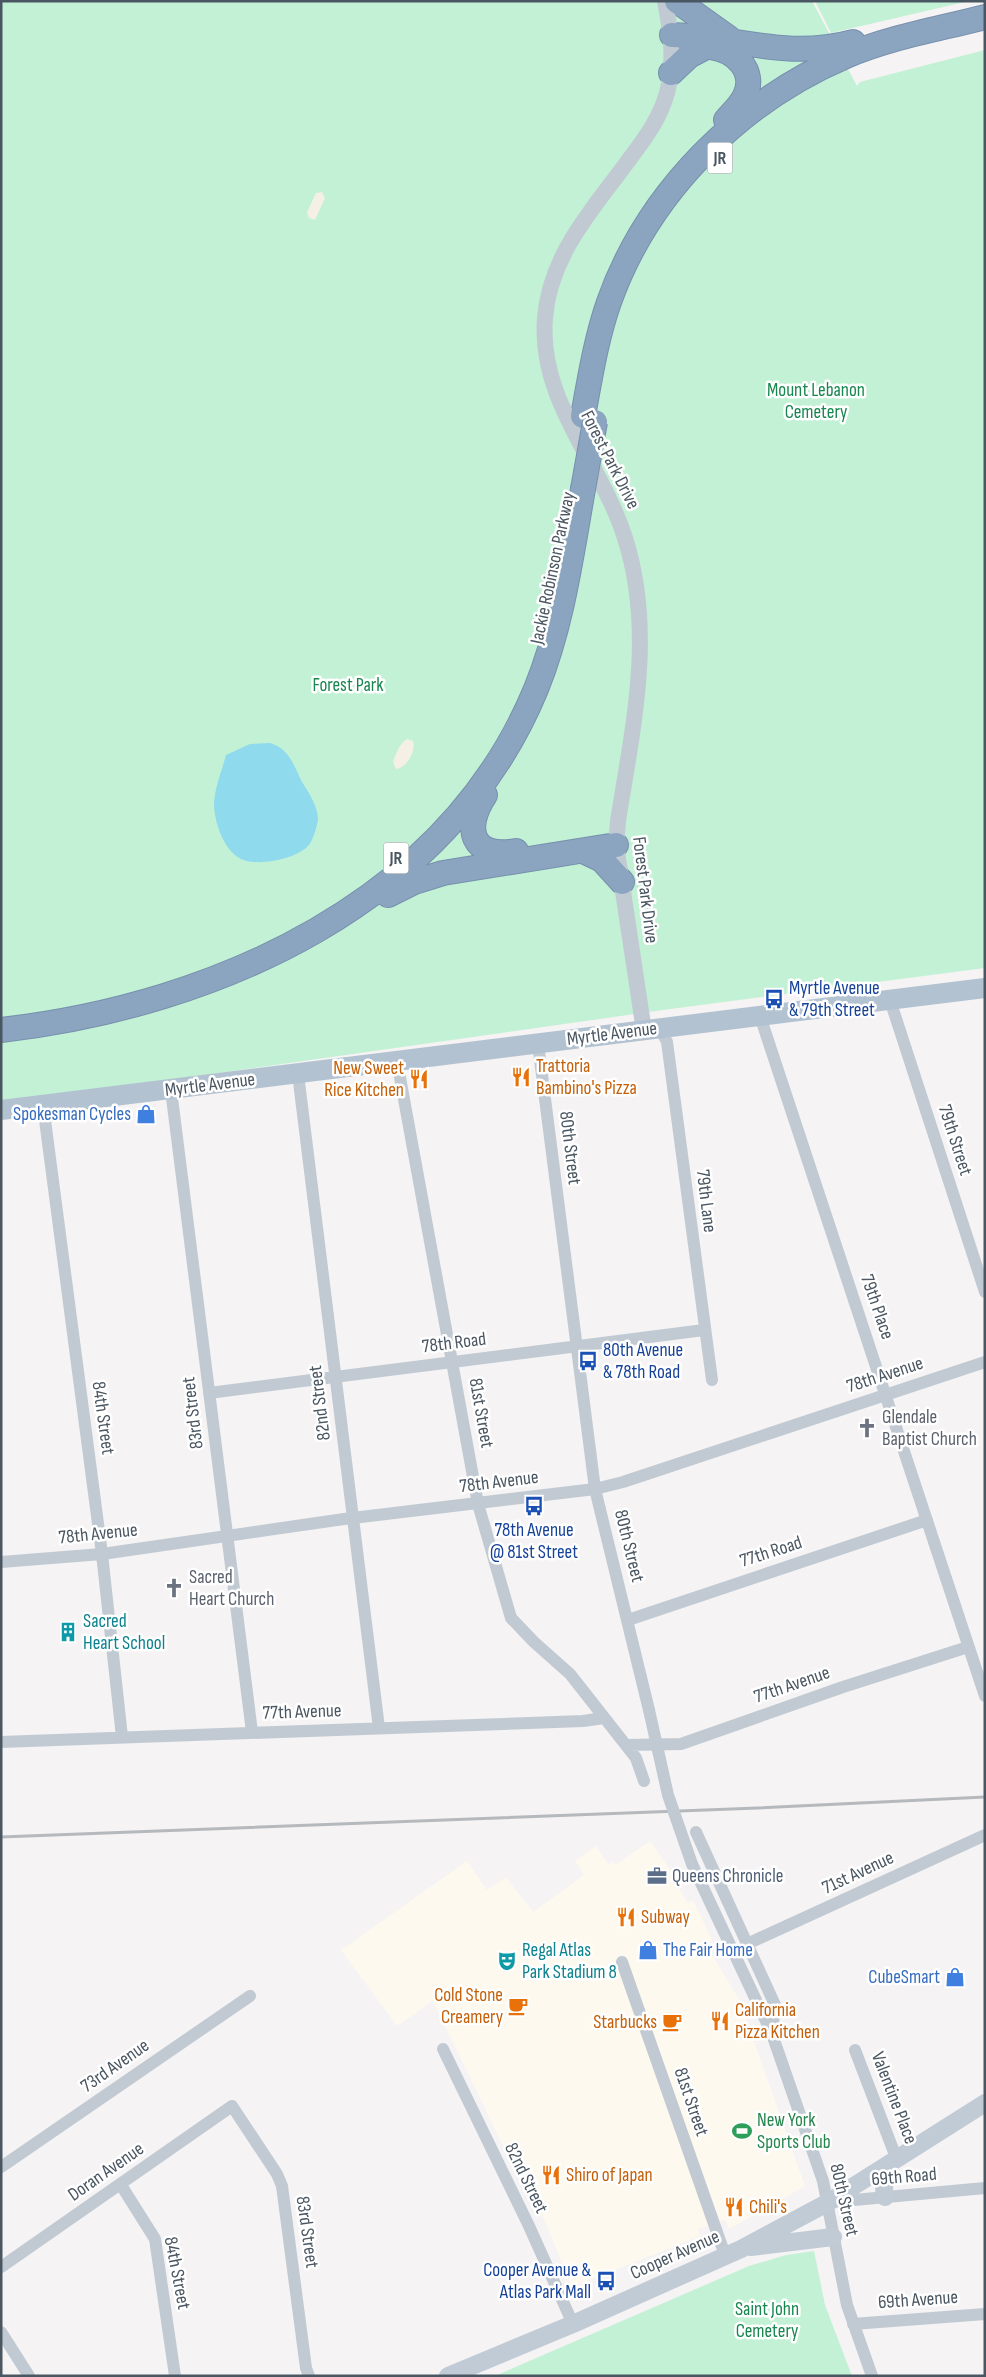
<svg xmlns="http://www.w3.org/2000/svg" width="986" height="2377" font-family="'Sofia Sans Condensed',sans-serif">
	<rect width="100%" height="100%" fill="#f5f3f3"/>
	<path fill="#fdf9ef" d="M650 1841 680 1884 677 1886 688 1903 693 1900 712 1940 706 1945 739 1999 805 2186 729 2229 725 2220 698 2229 700 2236 572 2287 541 2212 536 2214 433 2001 397 2026 341 1950 467 1861 487 1890 506 1877 533 1912 584 1875 575 1861 596 1846 609 1865 613 1862 616 1865Z"/>
	<path fill="#c3f1d5" d="M1 1H812L857 86 860 82 985 50V968L663 1010 1 1104Z
		M815 1H969L831 33Z
		M814 2251 825 2305 852 2376H495L749 2266 786 2255Z"/>
	<path fill="#f5f0e5" d="M322 192 325 198 315 220 309 218 307 212 316 193Z
		M407 739 413 741C416 751 407 768 396 769L393 762C396 754 399 744 407 739Z"/>
	<path fill="#90daee" d="M270 743C289 748 294 766 302 782 309 793 318 806 318 820 317 826 313 840 309 845 297 859 257 867 241 859 223 850 214 821 214 803 215 787 222 770 226 755L250 744Z"/>
	<g fill="none" stroke-linecap="round" stroke-linejoin="round">
		<defs>
			<path id="motorway" d="M677 1 729 38
				M672 35C738 37 785 60 853 42
				M711 47C734 50 757 70 745 96 741 105 733 112 726 120
				M671 73 689 56 708 46
				M583 416C590 378 596 339 609 302 648 192 740 101 846 56 890 37 939 29 985 17
				M485 795C463 828 471 859 516 851
				M583 851 602 860 622 882
				M388 895 414 882 443 873 616 845
				M1 1030C218 1005 448 902 536 689 562 625 571 557 583 489"/>
		</defs>
		<use href="#motorway" stroke="#7690ad" stroke-width="26"/>
		<path stroke="#c1cad2" stroke-width="12" d="M890 1000 985 1292
			M760 1016 985 1696
			M660 1028 667 1042 712 1380
			M538 1044 595 1489 649 1710
			M397 1061 478 1504 511 1618 534 1642 570 1674 636 1758 644 1781
			M298 1074 379 1728
			M171 1090 252 1732
			M43 1105 102 1554 122 1737
			M209 1393 704 1330
			M1 1562 102 1554 344 1519 595 1489 623 1482 985 1362
			M628 1620 927 1520
			M1 1742 583 1721 604 1718
			M626 1745 681 1744 843 1687 968 1647
			M696 1832 775 2005 772 2034
			M692 1864 772 2034 823 2181 847 2305 872 2376
			M747 1944 985 1835
			M622 1962 725 2255
			M443 2049 529 2226 573 2324
			M855 2050 897 2160
			M1 2167 250 1996
			M121 2185 155 2239 175 2376
			M832 2202 985 2188
			M1 2267 232 2106 277 2174 282 2186 306 2368 309 2376
			M853 2324 985 2314
			M1 2332 29 2376"/>
		<path stroke="#c1cad2" stroke-width="16" d="M644 1031 616 845 618 821C633 726 655 632 625 538 601 462 538 401 545 318 550 253 595 207 631 157 646 137 660 118 667 93 675 61 671 32 665 1"/>
		<path stroke="#c1cbd6" stroke-width="18" d="M882 2169 885 2197
			M751 2247 833 2237
			M448 2376 573 2324 741 2249 827 2203 985 2103"/>
		<path stroke="#b3c2d1" stroke-width="20" d="M1 1110 985 988"/>
		<use href="#motorway" stroke="#8ba5c1" stroke-width="24"/>
		<path stroke="#b5b8bd" stroke-width="3" d="M1 1837 758 1808 985 1797"/>
		<defs>
			<path id="motorway-bridge" d="M583 489 595 422"/>
		</defs>
		<use href="#motorway-bridge" stroke="#7690ad" stroke-width="26" stroke-linecap="butt"/>
		<path stroke="#c1cad2" stroke-width="12" d="M649 1710 668 1795 692 1864"/>
		<use href="#motorway-bridge" stroke="#8ba5c1" stroke-width="24"/>
	</g>
	<defs>
		<symbol id="bus-bare" viewBox="-9 -9 18 18"><path d="M-5-6H5V4H4V6H2V4H-2V6H-4V4H-5ZM-3.5-4V0h7V-4ZM-3.5 1.2v1.5H-2V1.2ZM2 1.2v1.5H3.5V1.2Z" fill="#1a4fb4" stroke="#fff" stroke-width="2.5" paint-order="stroke"/></symbol>
		<symbol id="restaurant-bare" viewBox="-9 -9 18 18"><path d="M-5-6h1v4h1v-4h1v4h1v-4h1v5L-1.5 .5V6h-2V.5L-5-1ZM5-6V6H3V1.5H1.5Q1.5-4 5-6Z" fill="#e8710a" stroke="#fff" stroke-width="2.5" paint-order="stroke"/></symbol>
		<symbol id="shop-bare" viewBox="-9 -9 18 18"><path d="M-5-2.5h2.3a2.7 3.5 0 0 1 5.4 0H5L5.5 6h-11ZM-1.5-2.5h3a1.5 2.3 0 0 0-3 0Z" fill="#3f7fe0" stroke="#fff" stroke-width="2.5" paint-order="stroke"/></symbol>
		<symbol id="church-bare" viewBox="-9 -9 18 18"><path d="M-1.2-6h2.4v3.5h3.3v2.4h-3.3V6h-2.4V-.1h-3.3v-2.4h3.3Z" fill="#6b7280" stroke="#fff" stroke-width="2.5" paint-order="stroke"/></symbol>
		<symbol id="building-bare" viewBox="-9 -9 18 18"><path d="M-4-6H4V6H1V3H-1V6H-4ZM-2.5-4.3h1.7v1.8h-1.7ZM.8-4.3h1.7v1.8H.8ZM-2.5-1h1.7V.8h-1.7ZM.8-1h1.7V.8H.8Z" fill="#0f9aa8" stroke="#fff" stroke-width="2.5" paint-order="stroke"/></symbol>
		<symbol id="office-bare" viewBox="-9 -9 18 18"><path d="M-6-3h4V-5.5h4V-3h4V5H-6ZM-1-4.5V-3h2v-1.5ZM-6 0V1H6V0Z" fill="#5c6f8a" stroke="#fff" stroke-width="2.5" paint-order="stroke"/></symbol>
		<symbol id="theatre-bare" viewBox="-9 -9 18 18"><path d="M-5-5.5Q0-4 5-5.5V0Q5 5 0 6Q-5 5-5 0ZM-3.3-2.5H-1v1.5H-3.3ZM1-2.5H3.3v1.5H1ZM-2.8 1Q0 5.5 2.8 1Z" fill="#0f9aa8" stroke="#fff" stroke-width="2.5" paint-order="stroke"/></symbol>
		<symbol id="cafe-bare" viewBox="-9 -9 18 18"><path d="M-5.5-4.5H6V0H3Q3 3.5 0 3.5H-2.5Q-5.5 3.5-5.5 0ZM3-3.2v2h1.7v-2ZM-6 4.5H4V6H-6Z" fill="#e8710a" stroke="#fff" stroke-width="2.5" paint-order="stroke"/></symbol>
		<symbol id="stadium-bare" viewBox="-9 -9 18 18"><path d="M0-5a6.5 5 0 1 0 0 10a6.5 5 0 1 0 0-10ZM-3.5-1.8h7v3.6h-7Z" fill="#2e9e5b" stroke="#fff" stroke-width="2.5" paint-order="stroke"/></symbol>
	</defs>
	<g fill-rule="evenodd">
		<use href="#bus-bare" x="760" y="985" width="28" height="28"/>
		<use href="#restaurant-bare" x="507" y="1063" width="28" height="28"/>
		<use href="#restaurant-bare" x="405" y="1065" width="28" height="28"/>
		<use href="#shop-bare" x="132" y="1100" width="28" height="28"/>
		<use href="#bus-bare" x="574" y="1347" width="28" height="28"/>
		<use href="#church-bare" x="853" y="1414" width="28" height="28"/>
		<use href="#bus-bare" x="520" y="1492" width="28" height="28"/>
		<use href="#church-bare" x="160" y="1574" width="28" height="28"/>
		<use href="#building-bare" x="54" y="1618" width="28" height="28"/>
		<use href="#office-bare" x="643" y="1862" width="28" height="28"/>
		<use href="#restaurant-bare" x="612" y="1903" width="28" height="28"/>
		<use href="#shop-bare" x="634" y="1936" width="28" height="28"/>
		<use href="#theatre-bare" x="493" y="1947" width="28" height="28"/>
		<use href="#shop-bare" x="941" y="1963" width="28" height="28"/>
		<use href="#cafe-bare" x="504" y="1992" width="28" height="28"/>
		<use href="#restaurant-bare" x="706" y="2007" width="28" height="28"/>
		<use href="#cafe-bare" x="658" y="2008" width="28" height="28"/>
		<use href="#stadium-bare" x="728" y="2117" width="28" height="28"/>
		<use href="#restaurant-bare" x="537" y="2161" width="28" height="28"/>
		<use href="#restaurant-bare" x="720" y="2193" width="28" height="28"/>
		<use href="#bus-bare" x="592" y="2267" width="28" height="28"/>
	</g>
	<g text-anchor="middle" dominant-baseline="central" stroke-width="5" stroke-linejoin="round" paint-order="stroke">
		<g fill="#fff" stroke="#808990" stroke-width="1">
			<rect x="707.5" y="142.5" width="25" height="31" rx="4"/>
			<rect x="383.5" y="842.5" width="25" height="31" rx="4"/>
		</g>
		<g font-size="18" font-weight="bold" fill="#4a5661">
			<text x="720" y="158">JR</text>
			<text x="396" y="858">JR</text>
		</g>
		<g font-size="19" fill="#17864f" stroke="#fff">
			<text x="816" y="390">Mount Lebanon<tspan x="816" dy="22">Cemetery</tspan></text>
			<text x="348" y="685">Forest Park</text>
			<text x="767" y="2309">Saint John<tspan x="767" dy="22">Cemetery</tspan></text>
		</g>
		<g font-size="19" fill="#4a5661" stroke="#fff">
			<text transform="translate(610 460) rotate(63)">Forest Park Drive</text>
			<text transform="translate(553 568) rotate(-78)">Jackie Robinson Parkway</text>
			<text transform="translate(645 890) rotate(83)">Forest Park Drive</text>
			<text transform="translate(612 1034) rotate(-7)">Myrtle Avenue</text>
			<text transform="translate(210 1085) rotate(-7)">Myrtle Avenue</text>
			<text transform="translate(955 1140) rotate(72)">79th Street</text>
			<text transform="translate(570 1148) rotate(83)">80th Street</text>
			<text transform="translate(706 1201) rotate(83)">79th Lane</text>
			<text transform="translate(877 1307) rotate(71)">79th Place</text>
			<text transform="translate(454 1343) rotate(-7)">78th Road</text>
			<text transform="translate(885 1375) rotate(-18)">78th Avenue</text>
			<text transform="translate(320 1403) rotate(-97)">82nd Street</text>
			<text transform="translate(193 1413) rotate(-97)">83rd Street</text>
			<text transform="translate(481 1413) rotate(80)">81st Street</text>
			<text transform="translate(103 1418) rotate(82)">84th Street</text>
			<text transform="translate(499 1482) rotate(-7)">78th Avenue</text>
			<text transform="translate(98 1534) rotate(-6)">78th Avenue</text>
			<text transform="translate(629 1546) rotate(76)">80th Street</text>
			<text transform="translate(771 1552) rotate(-18)">77th Road</text>
			<text transform="translate(792 1685) rotate(-19)">77th Avenue</text>
			<text transform="translate(302 1712) rotate(-2)">77th Avenue</text>
			<text transform="translate(858 1873) rotate(-25)">71st Avenue</text>
			<text transform="translate(115 2066) rotate(-35)">73rd Avenue</text>
			<text transform="translate(894 2098) rotate(69)">Valentine Place</text>
			<text transform="translate(691 2102) rotate(71)">81st Street</text>
			<text transform="translate(106 2172) rotate(-35)">Doran Avenue</text>
			<text transform="translate(904 2177) rotate(-5)">69th Road</text>
			<text transform="translate(526 2178) rotate(64)">82nd Street</text>
			<text transform="translate(844 2200) rotate(77)">80th Street</text>
			<text transform="translate(307 2232) rotate(82)">83rd Street</text>
			<text transform="translate(675 2255) rotate(-24)">Cooper Avenue</text>
			<text transform="translate(177 2273) rotate(79)">84th Street</text>
			<text transform="translate(918 2300) rotate(-4)">69th Avenue</text>
		</g>
		<g font-size="19" fill="#164399" stroke="#fff" text-anchor="start">
			<text x="789" y="988">Myrtle Avenue<tspan x="789" dy="22">&amp; 79th Street</tspan></text>
			<text x="603" y="1350">80th Avenue<tspan x="603" dy="22">&amp; 78th Road</tspan></text>
			<text x="534" y="1530" text-anchor="middle">78th Avenue<tspan x="534" dy="22">@ 81st Street</tspan></text>
			<text x="591" y="2270" text-anchor="end">Cooper Avenue &amp;<tspan x="591" dy="22">Atlas Park Mall</tspan></text>
		</g>
		<g font-size="19" fill="#c56008" stroke="#fff" text-anchor="start">
			<text x="536" y="1066">Trattoria<tspan x="536" dy="22">Bambino's Pizza</tspan></text>
			<text x="404" y="1068" text-anchor="end">New Sweet<tspan x="404" dy="22">Rice Kitchen</tspan></text>
			<text x="641" y="1917">Subway</text>
			<text x="503" y="1995" text-anchor="end">Cold Stone<tspan x="503" dy="22">Creamery</tspan></text>
			<text x="735" y="2010">California<tspan x="735" dy="22">Pizza Kitchen</tspan></text>
			<text x="657" y="2022" text-anchor="end">Starbucks</text>
			<text x="566" y="2175">Shiro of Japan</text>
			<text x="749" y="2207">Chili's</text>
		</g>
		<g font-size="19" fill="#366cbe" stroke="#fff" text-anchor="end">
			<text x="131" y="1114">Spokesman Cycles</text>
			<text x="663" y="1950" text-anchor="start">The Fair Home</text>
			<text x="940" y="1977">CubeSmart</text>
		</g>
		<g font-size="19" fill="#5b616d" stroke="#fff" text-anchor="start">
			<text x="882" y="1417">Glendale<tspan x="882" dy="22">Baptist Church</tspan></text>
			<text x="189" y="1577">Sacred<tspan x="189" dy="22">Heart Church</tspan></text>
		</g>
		<g font-size="19" fill="#0d838f" stroke="#fff" text-anchor="start">
			<text x="83" y="1621">Sacred<tspan x="83" dy="22">Heart School</tspan></text>
			<text x="522" y="1950">Regal Atlas<tspan x="522" dy="22">Park Stadium 8</tspan></text>
		</g>
		<g font-size="19" fill="#4e5e75" stroke="#fff" text-anchor="start">
			<text x="672" y="1876">Queens Chronicle</text>
		</g>
		<g font-size="19" fill="#27864d" stroke="#fff" text-anchor="start">
			<text x="757" y="2120">New York<tspan x="757" dy="22">Sports Club</tspan></text>
		</g>
	</g>
	<rect width="986" height="2377" fill="none" stroke="#4a5661" stroke-width="5"/>
</svg>
